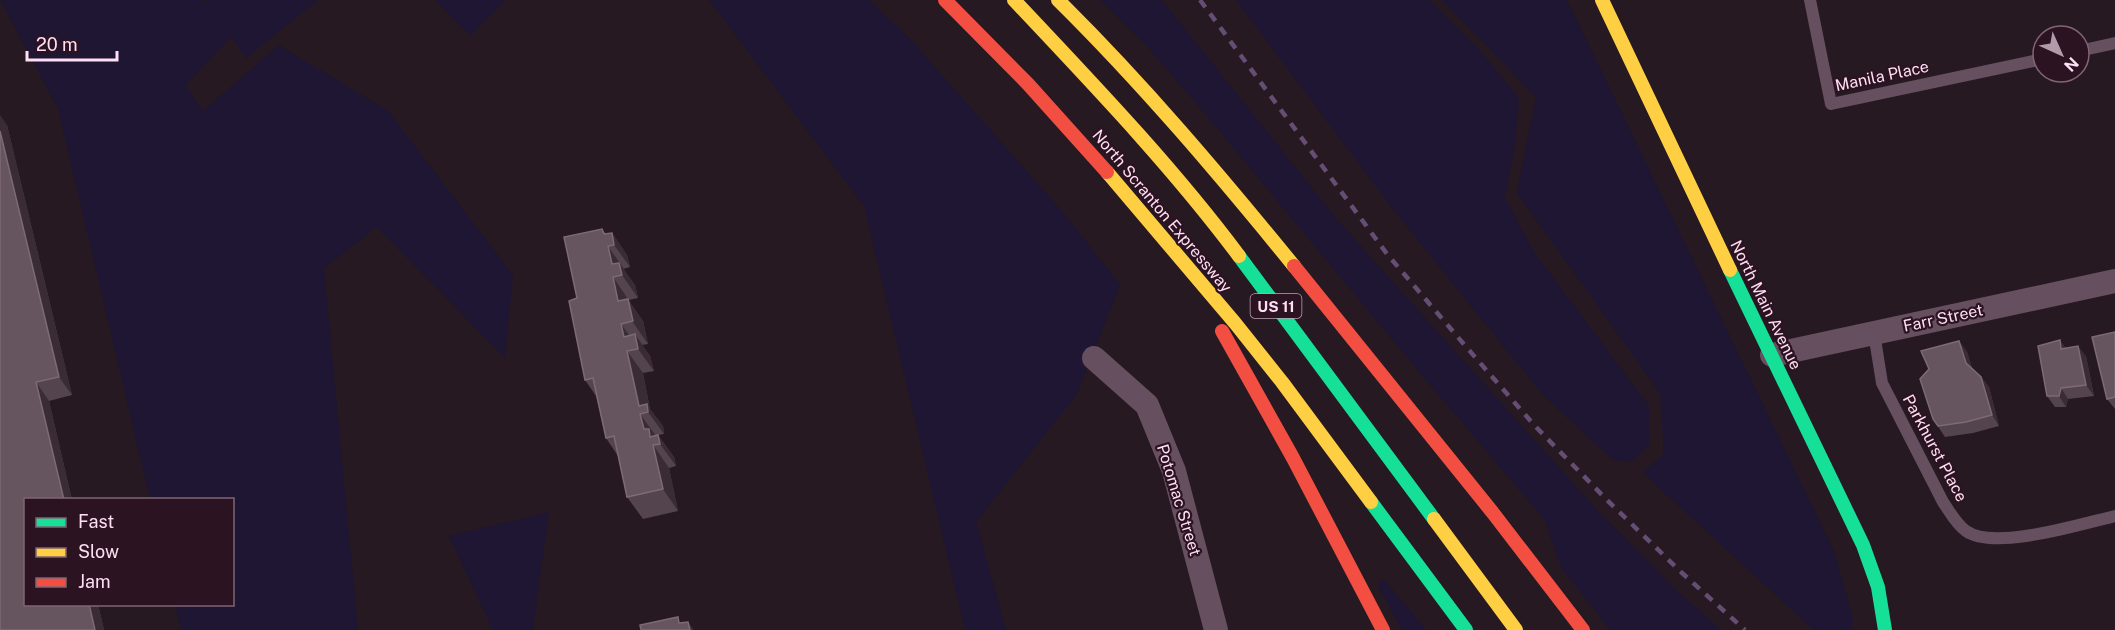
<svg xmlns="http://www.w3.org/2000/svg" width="2115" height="630" font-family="'Public Sans',sans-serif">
	<rect width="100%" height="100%" fill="#261921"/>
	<path fill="#1e1633" d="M0 0H202L209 6 206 0H318L246 58 231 37 186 85 203 111 279 45 388 111 513 275 505 358 377 227 324 268 358 630H181L175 605 232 604V500L150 499 58 109Z
		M435 0H506L470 36Z
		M709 0H869L911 40 1062 211 1120 285 1077 394 976 522 1006 630H965L864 206Z
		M1100 0H1162L1335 217 1597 510 1676 590 1721 630H1610L1561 567 1545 520 1420 373 1201 109 1146 45Z
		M1236 0H1430L1476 46 1519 98 1516 137 1505 198 1534 252 1649 406V445L1632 462 1613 460 1542 394 1392 208Z
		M1442 0H1567L1834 551 1853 618 1851 630H1814L1643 473 1664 454 1660 393 1517 193 1536 97Z
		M549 512 533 630H493L449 536Z
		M1383 578 1426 630H1402L1378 586Z"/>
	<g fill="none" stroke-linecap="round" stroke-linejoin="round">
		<path stroke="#664f5f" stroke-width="12" d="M1810 0 1831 104 2043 59
			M2079 51 2115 43
			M1874 333 1882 383 1943 502C1950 512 1956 524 1966 531 1994 551 2081 524 2115 516"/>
		<path stroke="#664f5f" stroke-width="24" d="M1772 355 2115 281
			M1094 358 1147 405 1174 471 1216 630"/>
		<path stroke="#16e098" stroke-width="14" d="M1239 256 1434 519
			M1730 270 1863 545 1878 587 1885 630
			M1371 502 1466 630"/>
		<path stroke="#ffcf43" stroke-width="14" d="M1014 0C1092 83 1171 165 1239 256
			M1058 0C1143 84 1219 174 1294 266
			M1602 0 1730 270
			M1107 172 1235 323 1282 382 1371 502
			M1434 519 1516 630"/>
		<path stroke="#f24e42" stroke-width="14" d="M945 0 1028 84 1107 172
			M1294 266 1493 513 1583 630
			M1222 331 1293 458 1383 630"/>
		<path stroke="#654d73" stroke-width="4.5" stroke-dasharray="9 8" stroke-linecap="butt" d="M1200 0 1387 254 1468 349 1535 426 1607 500 1681 572 1745 630"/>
	</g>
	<path fill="#54444d" d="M7 125 72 395 49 401 72 500H26L98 604 104 630H0Z
		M602 229 606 234 612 233 627 255 630 267 623 269 635 285 638 298 629 300V301L643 321 648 344 642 345 650 356 654 371 643 373 650 409 663 426 664 434 658 435 674 457 676 466 669 468 678 511 643 519 627 497 618 456 606 438 596 396 585 380 577 298Z
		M2115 332V409L2107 399Z
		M1959 341 1967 352 1972 368 1981 377 1989 387 1999 426 1973 433 1945 437 1933 419Z
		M2066 348 2086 356 2094 396 2068 399 2066 407H2055L2047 396Z"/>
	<path fill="#3a2c34" d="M0 115 7 125 72 395 59 377 0 131Z
		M612 233 627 255 630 267 614 245Z
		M608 246 635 285 638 298 622 275 612 264Z
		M613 277 643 321 648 344 618 301Z
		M621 324 637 346 624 337Z
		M635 334 650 356 654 371 638 349Z
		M2060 340 2068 351 2061 349Z
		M1959 341 1967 352 1974 374 1966 363Z
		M2078 346 2086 356 2094 396 2086 385Z
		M627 351 643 373 650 409 663 426 664 434 648 412 639 406Z
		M1981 377 1989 387 1999 426 1992 415Z
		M36 382 49 401 72 500H64Z
		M2061 388 2068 399 2066 407 2059 396Z
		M640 414 656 436 655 445 644 429Z
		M658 435 674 457 676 466 660 444Z
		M653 445 669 468 678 511 663 489Z
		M89 604H98L104 630H95Z
		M688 622 694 630H690Z"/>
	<path fill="#66545f" stroke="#7e6a76" stroke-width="1.5" d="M0 131 59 377 36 382 64 500H26V604H89L95 630H0Z
		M602 229 604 234 612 233 614 245 608 246 612 264 619 263 622 275 613 277 618 301 628 299 633 321 621 324 624 337 635 334 638 349 627 351 639 406 647 404 648 412 640 414 644 429H649L650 437 658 435 660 444 653 445 663 489 627 497 614 436 606 438 593 378 585 380 569 301 577 298 564 237Z
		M2115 332V397L2107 399 2092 337Z
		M2060 340 2061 349 2078 346 2086 385 2061 388 2059 396H2047L2038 346Z
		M1959 341 1966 363 1981 377 1992 415 1966 422 1938 426 1933 419 1920 379 1929 369 1921 351Z
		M678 617 679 623 688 622 690 630H641L640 625Z"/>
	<g text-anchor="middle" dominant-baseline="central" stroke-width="4.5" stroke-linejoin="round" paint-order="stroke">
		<rect fill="#2c1322" stroke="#bfa2b4" stroke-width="1.5" x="1250.5" y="294" width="51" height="24" rx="4.5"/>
		<g font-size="15" font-weight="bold" fill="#fedff3">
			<text x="1276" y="306">US 11</text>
		</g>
		<g font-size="16" fill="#fedff3" stroke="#2c1322">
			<text transform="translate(1882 76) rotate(-12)">Manila Place</text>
			<text transform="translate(1162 211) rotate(50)">North Scranton Expressway</text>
			<text transform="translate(1766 305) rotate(64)">North Main Avenue</text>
			<text transform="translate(1943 318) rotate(-12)">Farr Street</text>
			<text transform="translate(1935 448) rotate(62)">Parkhurst Place</text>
			<text transform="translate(1179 500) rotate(73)">Potomac Street</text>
		</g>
	</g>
	<rect x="24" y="498" width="210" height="108" fill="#2c1322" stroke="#806576" stroke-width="1.5"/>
	<rect x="36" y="518" width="30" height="9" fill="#16e098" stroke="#806576" stroke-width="1.5"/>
	<text x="78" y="528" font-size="18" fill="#fedff3">Fast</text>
	<rect x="36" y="548" width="30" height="9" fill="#ffcf43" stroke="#806576" stroke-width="1.5"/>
	<text x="78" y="558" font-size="18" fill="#fedff3">Slow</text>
	<rect x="36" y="578" width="30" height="9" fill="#f24e42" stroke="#806576" stroke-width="1.5"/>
	<text x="78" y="588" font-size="18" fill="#fedff3">Jam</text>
	<g transform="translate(2061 54) rotate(135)"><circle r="28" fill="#2c1322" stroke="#806576" stroke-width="1.5"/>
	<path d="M0-4.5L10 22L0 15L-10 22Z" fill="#b29aaa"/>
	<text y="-9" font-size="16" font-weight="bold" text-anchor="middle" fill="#fedff3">N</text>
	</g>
	<path d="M27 51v9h90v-9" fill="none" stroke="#fedff3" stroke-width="3"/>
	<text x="36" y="51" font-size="18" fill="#fedff3" stroke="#2c1322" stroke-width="4.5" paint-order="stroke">20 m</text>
</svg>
